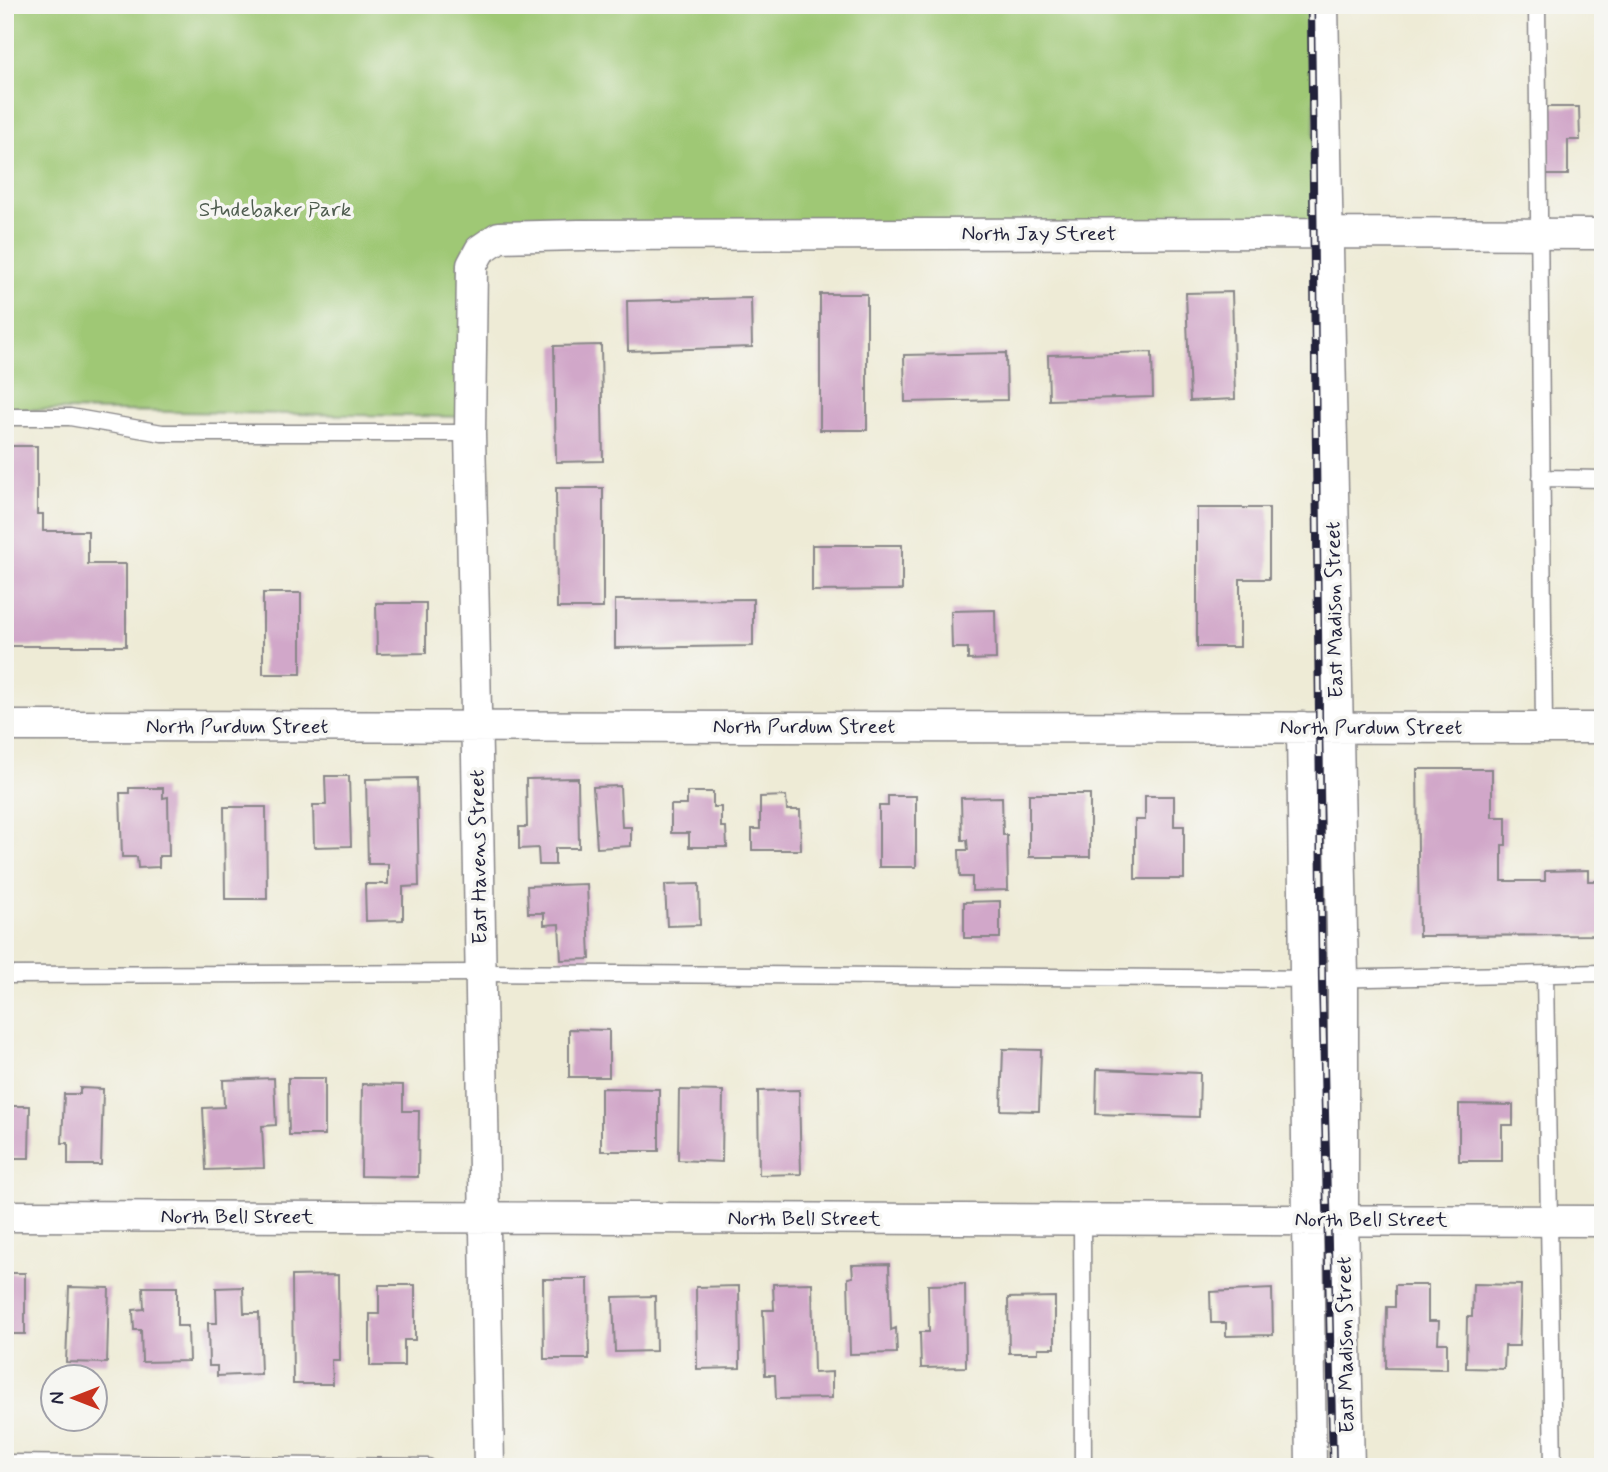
<svg xmlns="http://www.w3.org/2000/svg" width="1608" height="1472" font-family="Mynerve,sans-serif">
	<rect width="100%" height="100%" fill="#f6f6f2"/>
	<filter id="ink" filterUnits="userSpaceOnUse"><feTurbulence type="fractalNoise" baseFrequency=".0143" numOctaves="2"/><feDisplacementMap in="SourceGraphic" scale="14" xChannelSelector="R" yChannelSelector="G"/><feConvolveMatrix kernelMatrix="1 2 1 2 8 2 1 2 1" color-interpolation-filters="sRGB"/></filter>
	<filter id="wash" filterUnits="userSpaceOnUse"><feTurbulence type="fractalNoise" baseFrequency=".00686" numOctaves="4" result="noise"/><feDisplacementMap in="SourceGraphic" scale="28" xChannelSelector="R" yChannelSelector="G"/><feGaussianBlur stdDeviation="1.57" result="paint"/><feColorMatrix in="noise" values="0 0 0 0 0 0 0 0 0 0 0 0 0 0 0 0 0 1.4 0 .05"/><feComposite in="paint" operator="in"/></filter>
	<g filter="url(#wash)">
		<rect width="100%" height="100%" fill="#eeebd6"/>
		<path fill="#9fc874" stroke="#607558" stroke-width="2" d="M5 5H1316L1313 233 499 237 472 265 470 417 5 409Z"/>
		<g id="blocks">
			<path fill="#d1a7c9" d="M1546 107H1579L1580 140H1568V175H1546Z
				M1232 292 1235 399 1190 401 1186 293Z
				M820 294H867V430H820Z
				M751 298 752 347 628 351 627 301Z
				M601 345 603 461 556 462 554 346Z
				M1152 352 1153 397 1049 400 1048 355Z
				M1006 353 1007 400 905 402 904 355Z
				M5 431H11V446H37V514H43V531H88V564H126V646H5Z
				M556 488H603V608H557Z
				M1197 508H1269V579H1240V647H1197Z
				M812 545H902V590L812 591Z
				M263 593H301V674H263Z
				M753 599V646L615 648V600Z
				M376 603H426V653L377 654Z
				M995 610 996 659 968 660V648H952L951 611Z
				M1417 769H1492V817H1506V845H1502V881H1545V871L1588 870V881H1603V935L1419 936Z
				M325 776H349L351 846 314 847 313 805H326Z
				M417 778 419 886 403 887V920L366 921 365 884H388V864H368L366 779Z
				M578 778 579 848H555V865H539L538 848 519 849V827H527L526 779Z
				M620 786 622 827H631V846L597 848 593 787Z
				M129 788H163V798L168 797 169 856H159V867L138 868 137 857H122L120 793H129Z
				M687 792H713V807H721V827H726L727 847H689V833H671V805H687Z
				M1029 794H1090V857H1029Z
				M786 796 787 810H800L801 850H752V829H760V797Z
				M888 796H916V867H879V806H888Z
				M1145 796H1174V826H1184V879H1135V820H1145Z
				M1002 797 1003 835H1007L1008 890 972 891V877H960L959 850H968L967 840H962L961 798Z
				M224 807H266L267 899H225Z
				M587 884 590 959 561 960 559 924 544 925V913H528L527 886Z
				M699 884 700 925 667 926 665 885Z
				M1000 901V938H964V902Z
				M569 1029 609 1030V1077H569Z
				M1003 1049 1041 1050 1039 1111 1001 1110Z
				M1097 1069 1200 1073 1199 1117 1096 1114Z
				M274 1078 276 1125 262 1126 264 1168 206 1170 203 1108 224 1107 223 1080Z
				M288 1078H325V1135H289Z
				M362 1084 403 1085V1111H419L418 1177 361 1176Z
				M80 1088 103 1089 101 1165H68V1143H62L64 1094H80Z
				M601 1088 659 1089V1151H601Z
				M679 1090 723 1091 722 1162 678 1160Z
				M799 1090 801 1174 759 1175 758 1091Z
				M1459 1104 1513 1105V1125H1502V1161H1459Z
				M5 1106H30L29 1158H5Z
				M889 1264 891 1330 896 1328 897 1353 850 1354 848 1278 853 1277 852 1265Z
				M5 1273H25V1334H9V1362H5Z
				M338 1275 339 1360H332L333 1384H293L292 1276Z
				M543 1279H588L589 1359H544Z
				M812 1283 814 1373 832 1372V1398L776 1399 775 1375H765L763 1310H774L773 1284Z
				M965 1284 966 1367 921 1368 920 1332H929L928 1285Z
				M1473 1284 1521 1285 1519 1346H1505L1504 1369 1466 1368 1467 1317H1472Z
				M379 1285H415V1340H404V1366H370V1314H379Z
				M1395 1285H1428V1321H1439L1438 1343H1447V1369L1386 1368 1387 1307H1395Z
				M739 1286 740 1368 697 1369 696 1287Z
				M69 1287 109 1288 107 1363 66 1362Z
				M143 1287H177V1326H188L189 1361 142 1362 141 1330H134L133 1310 144 1309Z
				M243 1287 244 1313H259L261 1374 217 1376V1366H209L208 1323H217L216 1288Z
				M1272 1289 1273 1335 1226 1336V1323H1211L1210 1292Z
				M655 1296 656 1351 615 1352 613 1297Z
				M1055 1297V1348H1038V1353H1009L1008 1298Z"/>
		</g>
	</g>
	<g filter="url(#ink)">
		<use href="#blocks" fill-opacity="0" stroke="#888688" stroke-width="2"/>
		<g fill="none" stroke-linecap="round" stroke-linejoin="round">
			<defs>
				<path id="lane" d="M1537 5 1544 728
					M5 417H70L162 433H470
					M1541 478 1603 479
					M1545 974 1553 1467
					M5 975 481 973 1322 979 1603 973
					M1082 1220 1083 1467
					M5 1463 428 1467"/>
				<path id="street" d="M1323 5 1343 978V1220L1349 1467
					M5 726 1603 728
					M1302 727 1311 1467
					M5 1216 1603 1221
					M489 1467 477 756 470 433 472 265 480 250 499 237 579 235 1313 233 1603 234"/>
			</defs>
			<use href="#lane" stroke="#888688" stroke-width="19"/>
			<use href="#street" stroke="#888688" stroke-width="33"/>
			<use href="#lane" stroke="#fff" stroke-width="16"/>
			<use href="#street" stroke="#fff" stroke-width="30"/>
			<defs>
				<path id="rail" d="M1311 5 1322 979 1333 1467"/>
			</defs>
			<use href="#rail" stroke="#22223b" stroke-width="8"/>
			<use href="#rail" stroke="#f6f6f2" stroke-width="5" stroke-dasharray="16" stroke-linecap="butt"/>
		</g>
	</g>
	<g text-anchor="middle" dominant-baseline="central" stroke-width="7" stroke-linejoin="round" paint-order="stroke">
		<g font-size="21" fill="#4e5c4f" stroke="#f6f6f2">
			<text x="275" y="210">Studebaker Park</text>
		</g>
		<g font-size="21" fill="#22223b" stroke="#f6f6f2">
			<text x="1039" y="234">North Jay Street</text>
			<text transform="translate(1335 610) rotate(-91)">East Madison Street</text>
			<text x="237" y="727">North Purdum Street</text>
			<text x="804" y="727">North Purdum Street</text>
			<text x="1371" y="728">North Purdum Street</text>
			<text transform="translate(479 857) rotate(-91)">East Havens Street</text>
			<text x="237" y="1217">North Bell Street</text>
			<text x="804" y="1219">North Bell Street</text>
			<text x="1371" y="1220">North Bell Street</text>
			<text transform="translate(1346 1345) rotate(-91)">East Madison Street</text>
		</g>
	</g>
	<rect width="1608" height="1472" fill="none" stroke="#f6f6f2" stroke-width="28"/>
	<g transform="translate(74 1398) rotate(270)"><circle r="33" fill="#f6f6f2" stroke="#a1a1a9" stroke-width="2"/>
	<path d="M0-5L12 26L0 18L-12 26Z" fill="#c8321e"/>
	<text y="-10" font-size="19" font-weight="bold" text-anchor="middle" fill="#22223b">N</text>
	</g>
</svg>
